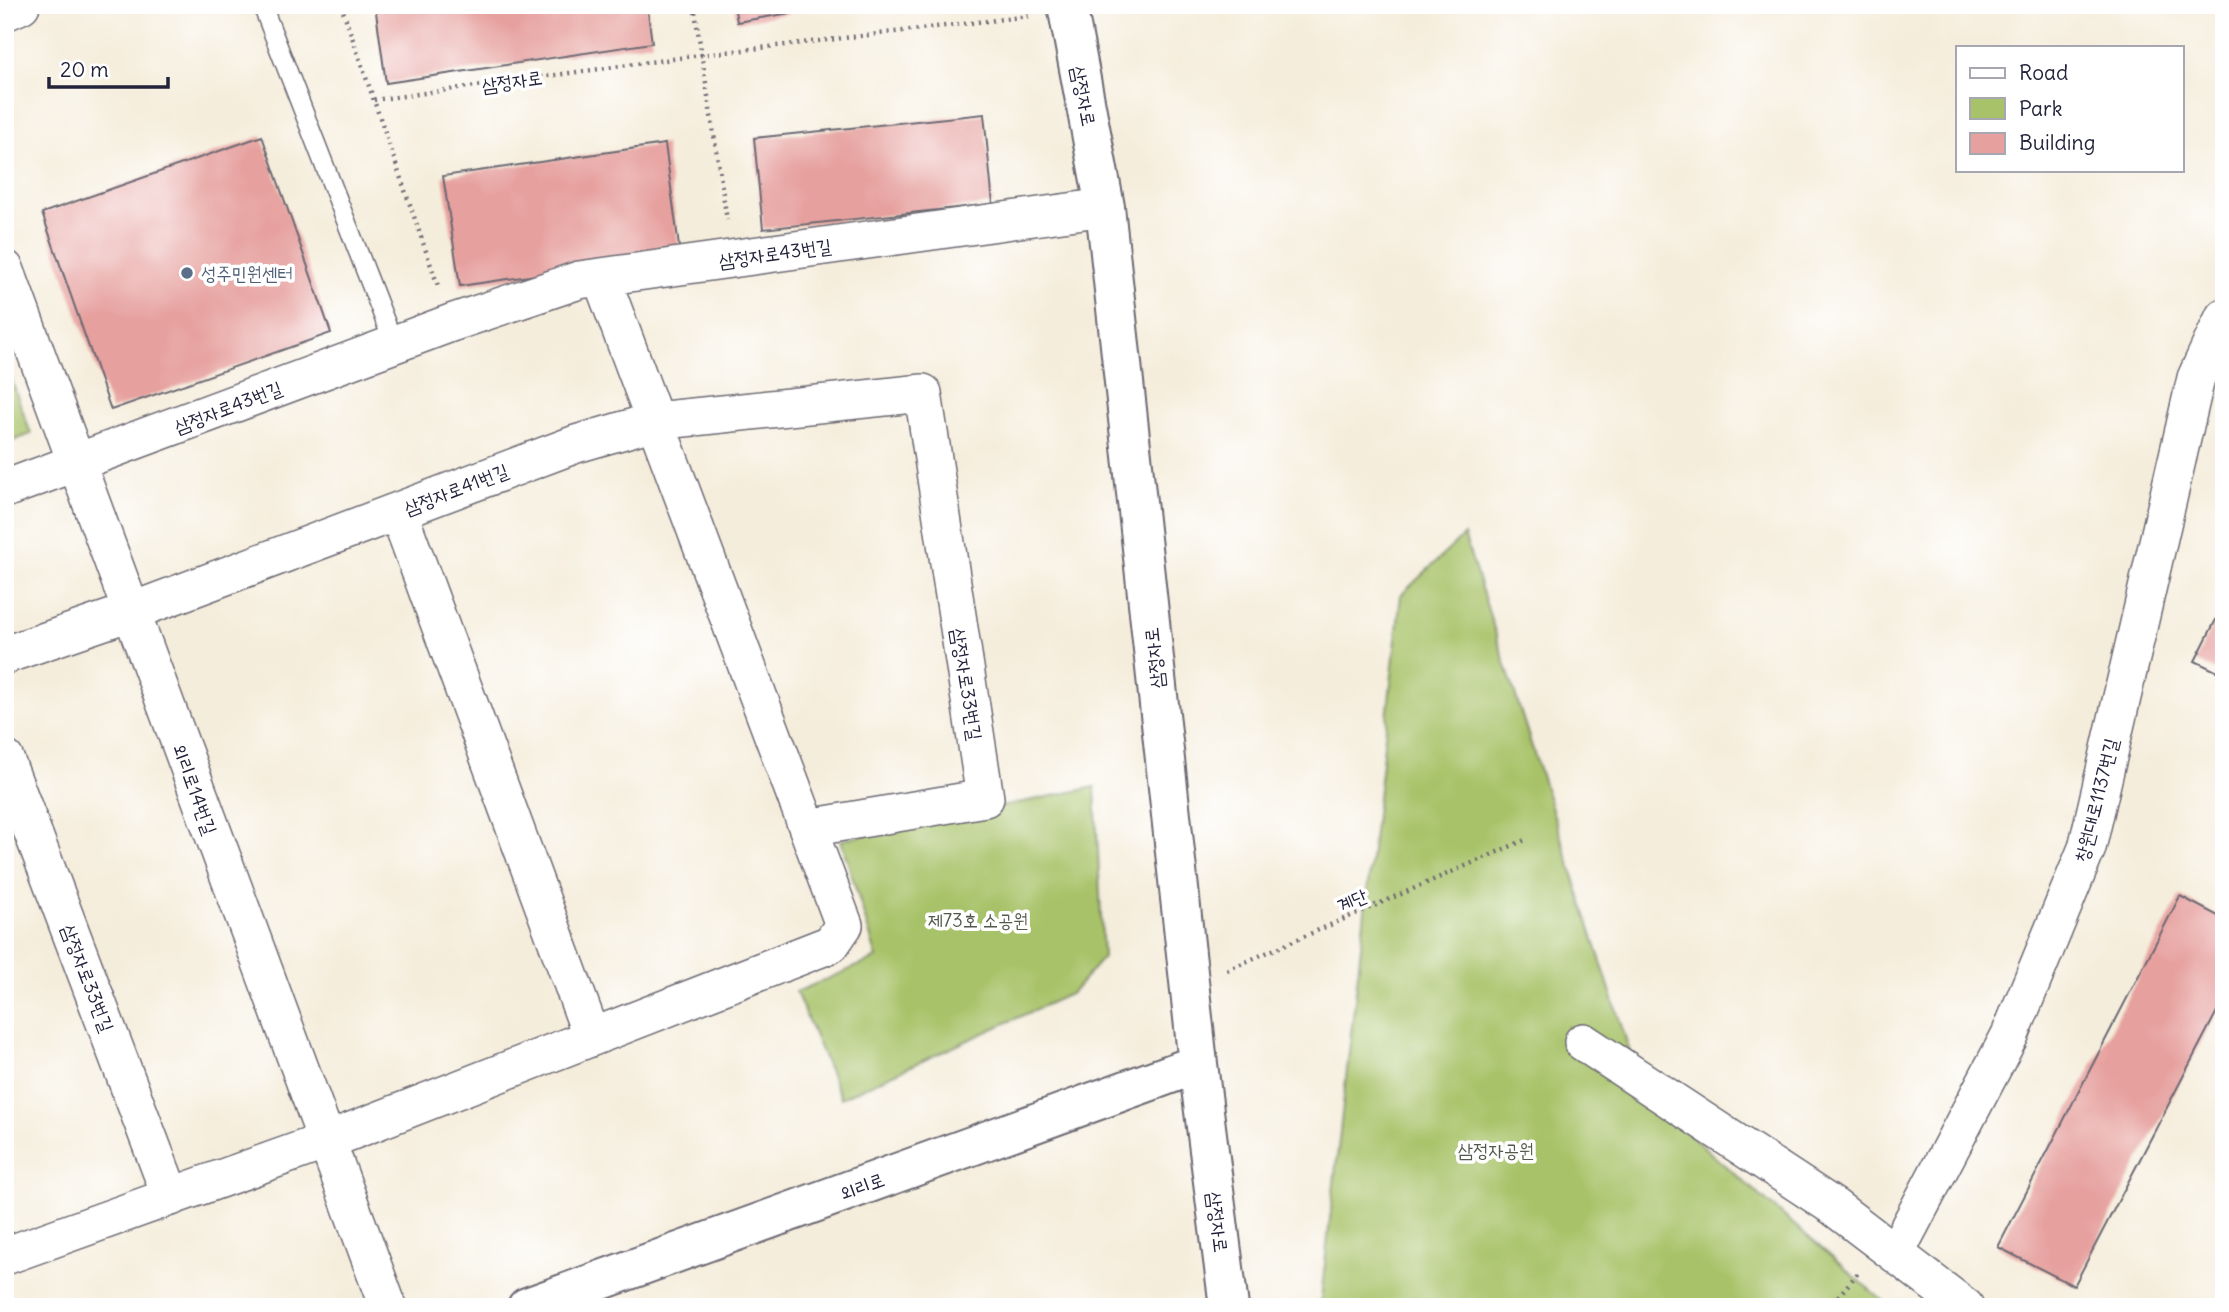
<svg xmlns="http://www.w3.org/2000/svg" width="2229" height="1312" font-family="Delius,'Poor Story',sans-serif">
	<rect width="100%" height="100%" fill="#fff"/>
	<filter id="ink" filterUnits="userSpaceOnUse"><feTurbulence type="fractalNoise" baseFrequency=".0143" numOctaves="2"/><feDisplacementMap in="SourceGraphic" scale="14" xChannelSelector="R" yChannelSelector="G"/><feConvolveMatrix kernelMatrix="1 2 1 2 8 2 1 2 1" color-interpolation-filters="sRGB"/></filter>
	<filter id="wash" filterUnits="userSpaceOnUse"><feTurbulence type="fractalNoise" baseFrequency=".00686" numOctaves="4" result="noise"/><feDisplacementMap in="SourceGraphic" scale="28" xChannelSelector="R" yChannelSelector="G"/><feGaussianBlur stdDeviation="1.57" result="paint"/><feColorMatrix in="noise" values="0 0 0 0 0 0 0 0 0 0 0 0 0 0 0 0 0 1.4 0 .05"/><feComposite in="paint" operator="in"/></filter>
	<g filter="url(#wash)">
		<rect width="100%" height="100%" fill="#f5eddb"/>
		<path fill="#a7c268" stroke="#647252" stroke-width="2" d="M5 362 31 434 5 444Z
			M1464 535 1644 1096 1890 1307H1320L1401 595Z
			M1095 787 1103 958 1072 993 841 1098 796 992 877 958 841 840Z"/>
		<g id="blocks">
			<path fill="#e6a09e" d="M375 5H647L652 43 386 83Z
				M734 5H826V7L737 22Z
				M984 114 993 204 763 229 754 138Z
				M262 136 331 333 111 410 42 213Z
				M665 144 680 254 460 286 443 176Z
				M2224 604V675L2195 661Z
				M2180 896 2224 919V998L2074 1286 1998 1247Z"/>
		</g>
	</g>
	<g filter="url(#ink)">
		<use href="#blocks" fill-opacity="0" stroke="#6c6973" stroke-width="2"/>
		<g fill="none" stroke-linecap="round" stroke-linejoin="round">
			<defs>
				<path id="lane" d="M262 5 394 344"/>
				<path id="street" d="M5 12 21 5
					M5 269 388 1307
					M5 489 451 323 579 280 1105 207
					M398 511 592 1037
					M5 655 130 612 576 444 655 421 923 393 985 798 808 828
					M5 759 171 1197
					M1583 1042 1834 1207 1965 1307
					M1896 1252 2010 1035 2087 848 2196 378 2224 317
					M5 1256 326 1141 831 944 844 925 601 277"/>
				<path id="secondary" d="M1067 5 1105 207 1198 1064 1229 1307
					M527 1307 1198 1064"/>
			</defs>
			<use href="#lane" stroke="#6c6973" stroke-width="21"/>
			<use href="#street" stroke="#6c6973" stroke-width="40"/>
			<use href="#secondary" stroke="#6c6973" stroke-width="42"/>
			<path stroke="#6c6973" stroke-width="4.5" stroke-dasharray="2 5" stroke-linecap="butt" d="M341 5 438 286
				M694 5 727 220
				M374 100 701 55 1029 16
				M1227 970 1525 840
				M1829 1307 1858 1273"/>
			<use href="#lane" stroke="#fff" stroke-width="18"/>
			<use href="#street" stroke="#fff" stroke-width="37"/>
			<use href="#secondary" stroke="#fff" stroke-width="38"/>
		</g>
	</g>
	<circle fill="#5c6f8a" stroke="#fff" stroke-width="2.5" cx="187" cy="273" r="7"/>
	<g text-anchor="middle" dominant-baseline="central" stroke-width="7" stroke-linejoin="round" paint-order="stroke">
		<g font-size="19" fill="#22223b" stroke="#fff">
			<text transform="translate(512 81) rotate(-8)">삼정자로</text>
			<text transform="translate(1084 96) rotate(79)">삼정자로</text>
			<text transform="translate(775 253) rotate(-8)">삼정자로43번길</text>
			<text transform="translate(228 407) rotate(-21)">삼정자로43번길</text>
			<text transform="translate(456 489) rotate(-21)">삼정자로41번길</text>
			<text transform="translate(1154 658) rotate(-96)">삼정자로</text>
			<text transform="translate(967 684) rotate(81)">삼정자로33번길</text>
			<text transform="translate(195 789) rotate(70)">외리로14번길</text>
			<text transform="translate(2096 800) rotate(-76)">창원대로1137번길</text>
			<text transform="translate(1352 900) rotate(-23)">계단</text>
			<text transform="translate(88 978) rotate(69)">삼정자로33번길</text>
			<text transform="translate(862 1186) rotate(-20)">외리로</text>
			<text transform="translate(1218 1222) rotate(83)">삼정자로</text>
		</g>
		<g font-size="19" fill="#4e5e75" stroke="#fff" text-anchor="start">
			<text x="201" y="273">성주민원센터</text>
		</g>
		<g font-size="19" fill="#515a4b" stroke="#fff">
			<text x="978" y="920">제73호 소공원</text>
			<text x="1496" y="1150">삼정자공원</text>
		</g>
	</g>
	<rect width="2229" height="1312" fill="none" stroke="#fff" stroke-width="28"/>
	<rect x="1956" y="46" width="228" height="126" fill="#ffffff" stroke="#a7a7b1" stroke-width="2"/>
	<rect x="1970" y="68" width="35" height="10" fill="#ffffff" stroke="#a7a7b1" stroke-width="2"/>
	<text x="2019" y="80" font-size="21" fill="#22223b">Road</text>
	<rect x="1970" y="98" width="35" height="21" fill="#a7c268" stroke="#a7a7b1" stroke-width="2"/>
	<text x="2019" y="116" font-size="21" fill="#22223b">Park</text>
	<rect x="1970" y="133" width="35" height="21" fill="#e6a09e" stroke="#a7a7b1" stroke-width="2"/>
	<text x="2019" y="150" font-size="21" fill="#22223b">Building</text>
	<path d="M49 77v10h119v-10" fill="none" stroke="#22223b" stroke-width="3.5"/>
	<text x="60" y="77" font-size="21" fill="#22223b" stroke="#ffffff" stroke-width="5" paint-order="stroke">20 m</text>
</svg>
